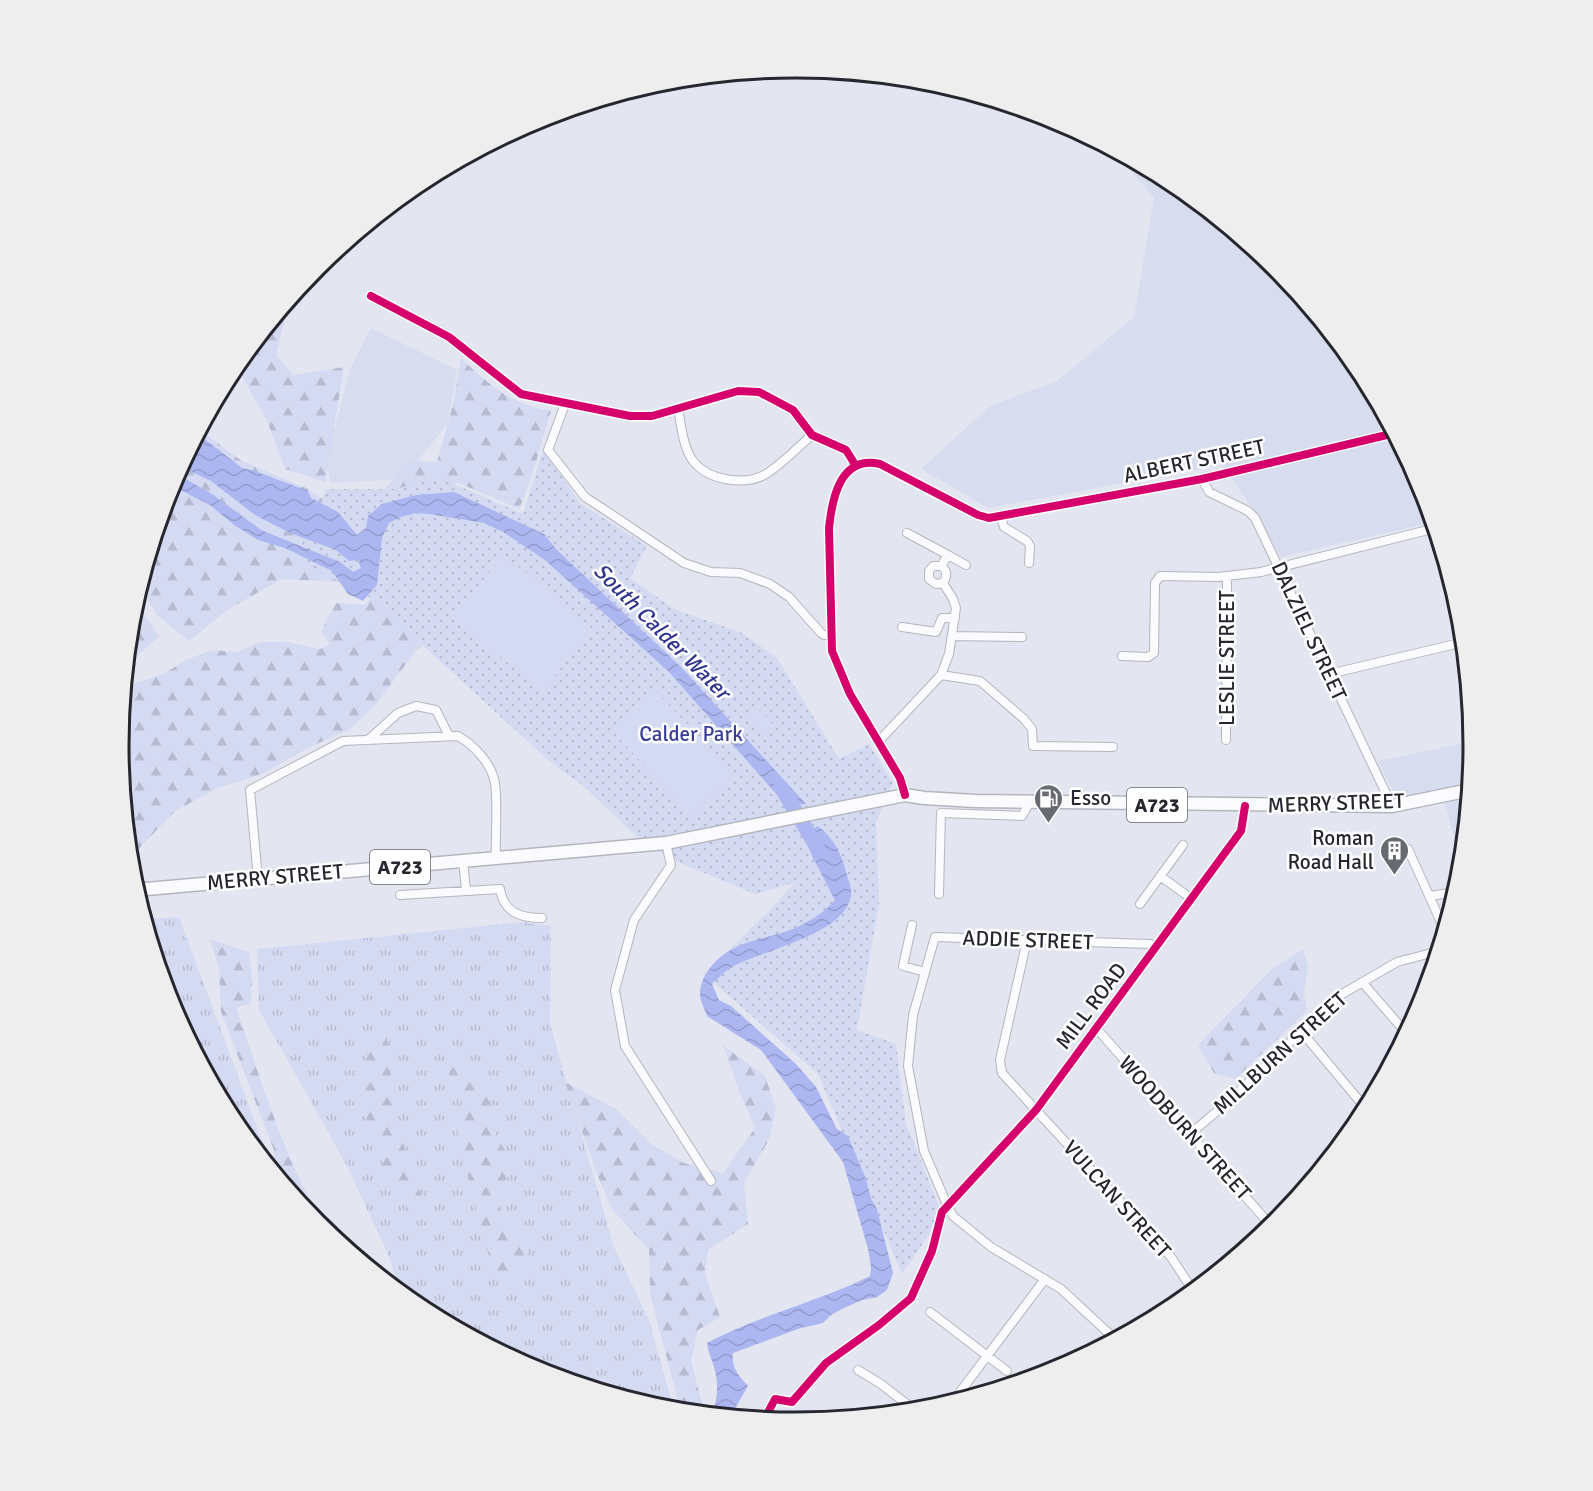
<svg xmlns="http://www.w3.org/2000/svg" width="1593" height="1491" font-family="Signika,sans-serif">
	<defs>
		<pattern id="grass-tufts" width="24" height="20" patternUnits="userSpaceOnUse" patternTransform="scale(1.5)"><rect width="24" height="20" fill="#d5daf3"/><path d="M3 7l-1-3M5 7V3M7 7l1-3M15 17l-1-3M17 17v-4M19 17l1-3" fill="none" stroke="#b7bbd1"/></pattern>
		<pattern id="forest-firs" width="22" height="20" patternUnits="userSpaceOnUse" patternTransform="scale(1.5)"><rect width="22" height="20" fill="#d5daf3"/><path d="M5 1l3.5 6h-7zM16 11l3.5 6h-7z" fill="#b7bbd1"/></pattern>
		<pattern id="park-dots" width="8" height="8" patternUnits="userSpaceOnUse" patternTransform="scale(1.5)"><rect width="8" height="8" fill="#d5daf3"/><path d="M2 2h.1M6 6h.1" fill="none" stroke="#b7bbd1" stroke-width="1.8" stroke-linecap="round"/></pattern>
		<pattern id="water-waves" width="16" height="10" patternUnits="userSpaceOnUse" patternTransform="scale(1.5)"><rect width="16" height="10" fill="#acb6f0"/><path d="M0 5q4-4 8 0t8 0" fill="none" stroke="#949cce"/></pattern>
	</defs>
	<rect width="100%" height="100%" fill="#e3e6f0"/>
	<path fill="#d7dcee" d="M1112 149 1173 182 1276 266 1360 369 1423 486 1434 522 1280 557 1255 512 1222 465 988 508 921 469 990 406 1057 381 1134 317 1154 198Z
		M371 328 457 370 448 423 403 479 331 483 326 462 350 369Z
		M1474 741 1465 843 1456 845 1441 789 1398 800 1378 761Z"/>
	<path fill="url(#grass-tufts)" d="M179 917 272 1168 271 1169 233 1122 170 1005 144 919Z
		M521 922 551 926 550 1024 614 1247 649 1320 674 1411 664 1410 537 1372 420 1309 399 1292 390 1259 347 1166 259 1010 257 949Z"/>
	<path fill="url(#forest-firs)" d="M290 299 276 355 293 375 344 367 325 482 285 469 267 421 236 365Z
		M461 358C489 385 512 405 551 411L530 482 519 509 459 483 382 492 411 461 437 462 453 405Z
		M200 430 242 461 306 488 339 510 356 583 282 579 229 609 189 641 157 615 140 587 170 486Z
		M387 577 437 632 416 651 375 705 350 729 310 747 262 774 218 788 175 811 130 858 119 745 124 687 163 674 188 659 212 650 237 652 260 642H287L320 649 330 644 321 631 336 603 365 605Z
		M134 607 150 622 159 637 138 655 125 675Z
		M210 939 249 952 252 975 251 1004 236 1007C262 1082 287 1169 331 1236L317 1225 274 1173V1150L221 1012 219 969Z
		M1303 949 1308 966 1304 993 1307 1011 1235 1079 1214 1073 1198 1045 1272 969Z
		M386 1032C390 1054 390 1076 393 1097 399 1131 408 1166 422 1197L409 1228 405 1197 384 1167 354 1086 367 1056Z
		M444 1043 485 1081 495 1134 506 1152 510 1175C507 1178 502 1183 501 1187 492 1209 514 1232 528 1247L526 1265 510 1280 495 1278 469 1183 464 1152 457 1130 462 1106 461 1093 445 1068Z
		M723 1045 765 1076 776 1108 769 1140 744 1182 748 1224 708 1250 705 1273 720 1317 698 1330 691 1361 702 1403 697 1414 681 1412 650 1294 649 1250 611 1208 595 1169 565 1082 616 1109 653 1145 684 1163 723 1173 755 1128 738 1089Z"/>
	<path fill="url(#park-dots)" d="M543 450 580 503 647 546 630 578 674 609 742 633 777 658 839 759 869 744 893 783 876 823 879 904 857 1030 896 1044 906 1123 939 1206 930 1233 902 1274 818 1074 704 974 775 905 794 883 755 894 680 863 646 845 582 785 548 760 371 598 296 559 326 489H395L438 477 523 514Z"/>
	<path fill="#d5daf3" d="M504 555 593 629 542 691 452 617Z
		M653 688 735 774 692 815 610 729Z
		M757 708 774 726 763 736 746 718Z"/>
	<path fill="url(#water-waves)" d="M198 434 242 468 255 471 308 491 311 498 338 512 357 535 366 528 368 516 382 504 416 495 454 492 544 534 556 549 682 668 806 804 786 805 669 672 545 560 503 532 484 523 429 514 416 513 401 517 389 523 382 538 377 585 363 601 348 594 332 571 285 548 258 540 234 525 210 505 174 487 184 478 212 494 261 530 340 562 353 572 361 568 358 560 349 561 336 550 290 533 255 515 211 481 181 467Z
		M818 826C833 837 842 855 846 872 848 879 852 888 851 895 846 936 758 950 729 969 723 973 717 979 712 984L719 1000 731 1006 796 1064 816 1087 837 1129 848 1136 866 1179 871 1199 877 1209 893 1273 887 1290 877 1297 862 1300 844 1308 831 1315 823 1323 801 1328 733 1353C731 1368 739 1376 748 1386L730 1417 712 1415C717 1400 719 1387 715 1371 713 1361 708 1354 707 1343 759 1315 818 1302 870 1276L871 1267 868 1249 843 1162 761 1050 707 1016C705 1010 700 1001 700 994 700 984 704 976 710 968 732 940 762 941 793 929 809 922 824 913 835 900L812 856 804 833Z"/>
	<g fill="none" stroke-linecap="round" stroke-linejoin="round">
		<path stroke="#acb6f0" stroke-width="15" d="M781 787 818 849"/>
		<defs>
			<path id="minor" d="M371 296 449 337 521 394 630 416H652L738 391 759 392 793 410 812 435 846 450 856 466
				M565 404 548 450 585 497 602 508 684 563 711 572 740 573 770 584 789 597 821 633 824 635H831
				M678 408C681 425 683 447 693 461 709 481 745 486 766 474 782 464 797 448 812 435
				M1202 479 1209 492 1248 511 1255 518 1392 806
				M1001 517 1004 527 1027 541 1030 546 1029 563
				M907 533 948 555
				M941 566 948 555 966 565
				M902 627 936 632 942 618H955
				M952 636 1022 637
				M1122 656 1148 657 1154 653 1155 583 1160 576 1218 577 1261 572 1436 528
				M1329 674 1464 642
				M941 675 980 681 1024 719 1032 729 1033 746 1113 747
				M368 740 398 713 416 706 436 710 449 736
				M1226 740 1227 576
				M878 742 941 675 949 654 956 608 953 599 943 583 936 584 929 579V571L933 566H941C948 571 947 577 943 583
				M905 795 900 778 850 694 832 651 829 528C832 499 840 455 880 464L978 515 989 518 1202 479 1395 433
				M666 843 671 865 634 920 615 990 625 1046 711 1181
				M1408 849 1445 931
				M463 861 466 890
				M1160 876 1192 899
				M258 879 250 790 343 741 458 736C475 746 491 763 495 783 498 803 495 837 496 859
				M939 894 941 813 1022 816 1030 802
				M400 895 500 889C504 913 521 918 542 918
				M1429 896 1457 892
				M1140 904 1183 845
				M912 925 903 966 925 972
				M1027 940 1000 1060 1002 1073 1171 1257 1194 1292
				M1362 982 1407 1034
				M1097 1029 1273 1228
				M1301 1031 1367 1110
				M1190 1134 1228 1102 1337 997 1397 962 1439 951
				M930 1312 1007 1371
				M1116 1340 1061 1289 991 1247 953 1216 948 1207 924 1151 908 1066 913 1015 935 937 1150 944 1156 948
				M858 1370 881 1384 917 1412
				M951 1404 1045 1279
				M764 1420 775 1399 792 1402 826 1363 879 1325 911 1298 932 1251 942 1212 1036 1110 1241 831 1245 806"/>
			<path id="primary" d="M135 890 666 843 905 795 924 798 975 801 1392 806 1470 790"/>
		</defs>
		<use href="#minor" stroke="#b3b6bd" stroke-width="10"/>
		<use href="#primary" stroke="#b3b6bd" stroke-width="15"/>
		<use href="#minor" stroke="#fbfbfd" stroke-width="8"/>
		<use href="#primary" stroke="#fbfbfd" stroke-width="12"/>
		<defs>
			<path id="cycleway" d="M371 296 449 337 521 394 630 416H652L738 391 759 392 793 410 812 435 846 450 856 466
				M905 795 900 778 850 694 832 651 829 528C832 499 840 455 880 464L978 515 989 518 1202 479 1395 433
				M764 1420 775 1399 792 1402 826 1363 879 1325 911 1298 932 1251 942 1212 1036 1110 1241 831 1245 806"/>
		</defs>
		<use href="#cycleway" stroke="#fff" stroke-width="11"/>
		<use href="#cycleway" stroke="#d6006c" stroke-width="8"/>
	</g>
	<defs>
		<symbol id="fuel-pin" viewBox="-11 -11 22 30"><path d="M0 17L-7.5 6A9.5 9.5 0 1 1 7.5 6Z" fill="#686a72" stroke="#fff"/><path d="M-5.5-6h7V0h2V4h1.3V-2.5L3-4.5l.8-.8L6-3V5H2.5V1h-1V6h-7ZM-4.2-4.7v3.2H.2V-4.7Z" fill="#fff"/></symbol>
		<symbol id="building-pin" viewBox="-11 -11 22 30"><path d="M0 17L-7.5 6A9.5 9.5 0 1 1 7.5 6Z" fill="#686a72" stroke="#fff"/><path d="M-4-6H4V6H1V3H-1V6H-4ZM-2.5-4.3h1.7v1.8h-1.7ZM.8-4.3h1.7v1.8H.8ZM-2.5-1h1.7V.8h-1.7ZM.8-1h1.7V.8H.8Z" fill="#fff"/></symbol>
	</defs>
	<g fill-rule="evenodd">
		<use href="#fuel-pin" x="1032" y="782" width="33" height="45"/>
		<use href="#building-pin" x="1378" y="834" width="33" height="45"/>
	</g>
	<g text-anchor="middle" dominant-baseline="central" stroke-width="5" stroke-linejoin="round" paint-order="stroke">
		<g fill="#fff" stroke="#67686d" stroke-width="1.5">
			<rect x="1127" y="788" width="60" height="34" rx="4.5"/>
			<rect x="370" y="850" width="60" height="34" rx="4.5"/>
		</g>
		<g font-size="20" font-weight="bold" fill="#26272e">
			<text x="1157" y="805">A723</text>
			<text x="400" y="867">A723</text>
		</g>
		<g font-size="21" fill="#26272e" stroke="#fff">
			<text transform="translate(1194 461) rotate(-12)">ALBERT STREET</text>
			<text transform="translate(1309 631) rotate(65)">DALZIEL STREET</text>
			<text transform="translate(1227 658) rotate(-90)">LESLIE STREET</text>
			<text transform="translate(1336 803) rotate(-2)">MERRY STREET</text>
			<text transform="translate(275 877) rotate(-5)">MERRY STREET</text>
			<text transform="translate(1028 940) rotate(2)">ADDIE STREET</text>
			<text transform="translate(1091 1006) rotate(-53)">MILL ROAD</text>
			<text transform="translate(1280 1053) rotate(-42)">MILLBURN STREET</text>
			<text transform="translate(1185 1128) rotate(48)">WOODBURN STREET</text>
			<text transform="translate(1117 1199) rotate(48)">VULCAN STREET</text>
		</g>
		<g font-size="21" fill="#393d98" stroke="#fff">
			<text x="691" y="734">Calder Park</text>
		</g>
		<g font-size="21" fill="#26272e" stroke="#fff" text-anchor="start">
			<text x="1070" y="798">Esso</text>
			<text x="1374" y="838" text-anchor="end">Roman<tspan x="1374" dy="24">Road Hall</tspan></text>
		</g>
		<g font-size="22" font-style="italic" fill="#32358e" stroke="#fff">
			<text transform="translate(662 631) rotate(45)">South Calder Water</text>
		</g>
	</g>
	<path d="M0 0H1593V1491H0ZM129 745a667 667 0 1 1 1334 0a667 667 0 1 1-1334 0Z" fill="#eee" fill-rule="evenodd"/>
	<path fill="none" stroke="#26272e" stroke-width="3" d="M129 745a667 667 0 1 1 1334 0a667 667 0 1 1-1334 0Z"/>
</svg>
